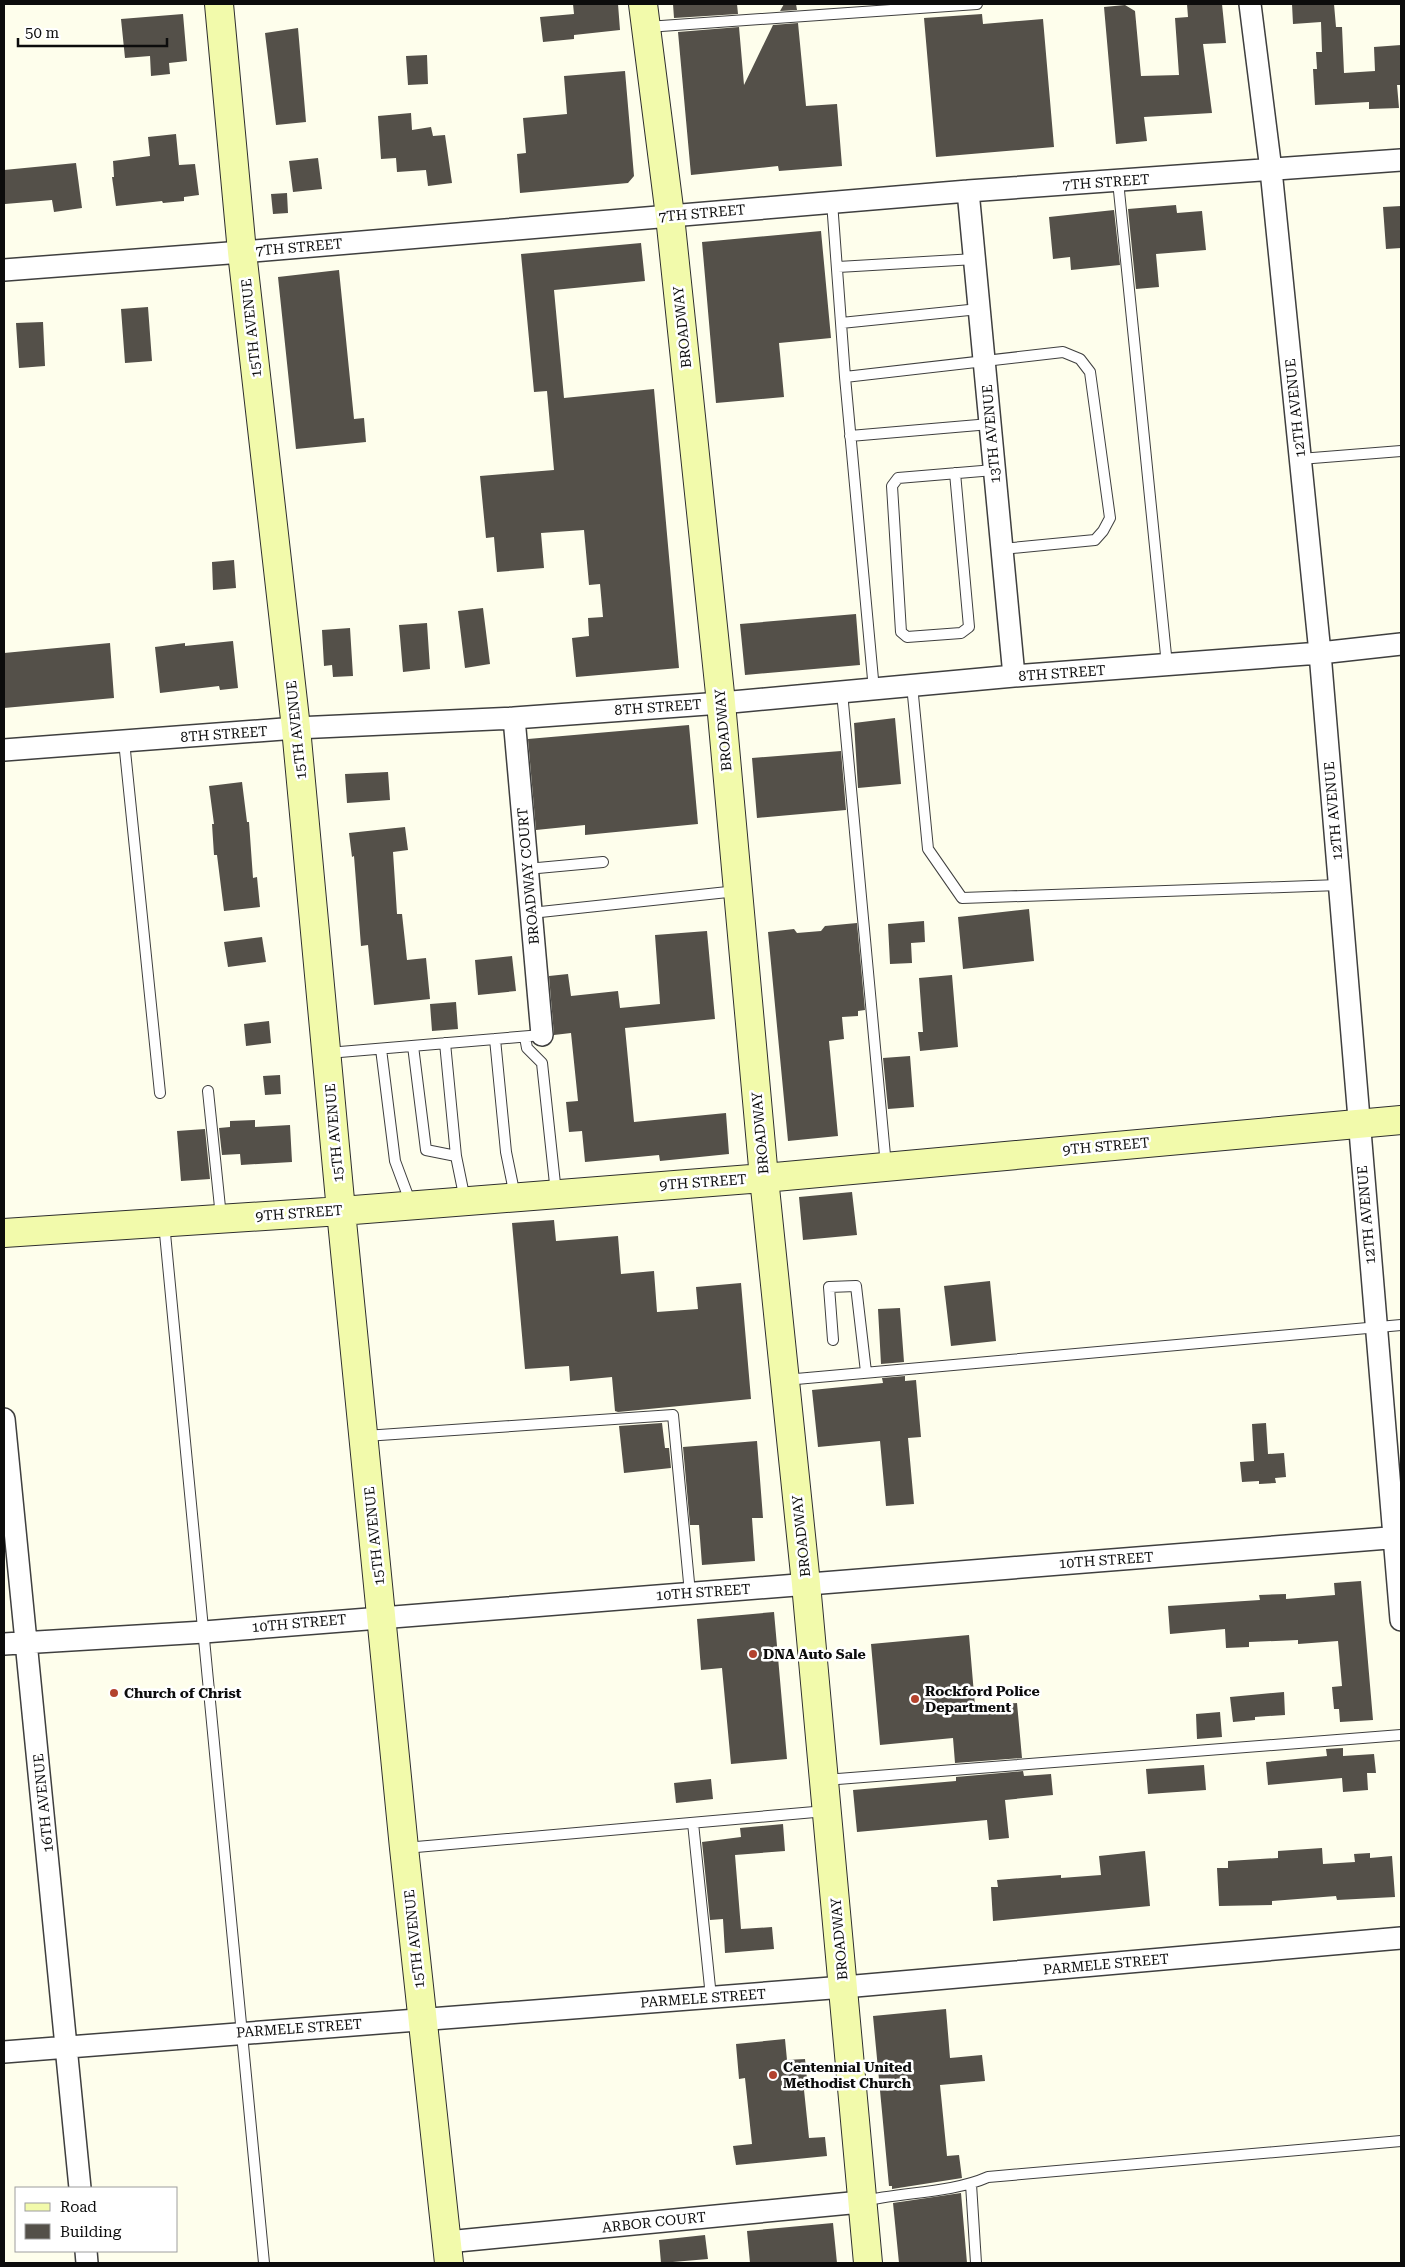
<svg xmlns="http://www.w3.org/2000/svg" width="1405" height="2267" font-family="'Roboto Serif',serif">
	<rect width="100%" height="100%" fill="#fefeec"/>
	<path fill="#545049" d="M573 4H618L620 30 574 35V39L543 42 540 17 574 14Z
		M673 4H737L738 14 674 18Z
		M784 4H796L797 10 780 11Z
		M1187 4H1222L1226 43 1203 44 1212 113 1144 117 1147 141 1116 144 1104 7 1125 5 1135 11 1141 76 1179 75 1175 18 1188 17Z
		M1292 4H1334L1336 27H1342L1344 73 1375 71 1374 47 1401 45V85H1397L1399 108 1369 109V102L1315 105 1313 69H1317L1316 52H1322L1321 22 1293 24Z
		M183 14 187 61 169 63 170 74 151 76 150 56 125 58 121 19Z
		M982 14 983 24 1043 19 1054 147 936 157 924 18Z
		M798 23 806 106 837 104 842 166 779 171 778 166 691 175 678 32 739 27 744 85 773 25Z
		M298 28 306 122 276 125 265 33Z
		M427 55 428 84 408 85 406 56Z
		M625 71 634 176 628 183 520 193 517 154 526 153 523 118 567 114 564 76Z
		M411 113 412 130 431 127 433 136 445 135 452 183 428 186 426 170 397 172 396 158 381 159 378 116Z
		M176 134 179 165 195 164 199 195 184 197V201L163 203 162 201 116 206 112 177H114L113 161 150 156 148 137Z
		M318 158 322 189 293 192 289 161Z
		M76 163 82 208 54 212 52 200 5 204 4 170Z
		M287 193 288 213 273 214 271 194Z
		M1176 205 1177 213 1202 211 1206 250 1156 254 1159 287 1136 289 1128 209Z
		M1401 206V248L1386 249 1383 207Z
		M1114 210 1120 265 1071 270 1070 257 1053 259 1049 217Z
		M821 231 831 338 779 343 784 397 716 403 702 242Z
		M641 243 645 281 554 290 564 398 654 389 679 668 576 677 572 638 589 636 588 618 603 617 600 584 589 585 584 530 541 533 544 568 497 572 494 537 486 538 480 476 554 470 547 391 534 392 521 254Z
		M339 270 354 419 364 418 366 442 296 449 278 277Z
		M148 307 152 361 125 363 121 309Z
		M43 322 45 366 19 368 16 323Z
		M234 560 236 588 213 590 212 562Z
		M483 608 490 664 465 668 458 611Z
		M856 614 860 665 745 675 740 624Z
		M427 623 430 669 403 672 399 625Z
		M350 628 353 676 333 677 332 665 324 666 322 630Z
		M233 641 238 688 220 690 219 686 160 693 155 647 185 643V646Z
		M110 643 114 698 4 708V653Z
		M895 718 901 784 858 788 854 723Z
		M689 725 698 824 585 835V825L536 830 528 739Z
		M841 751 846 810 757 818 752 758Z
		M388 772 390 800 347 803 345 774Z
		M242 782 247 822H249L253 878 257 877 260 907 224 911 217 855H214L212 824H214L209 786Z
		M405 827 408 850 393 852 397 914H402L407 960 426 958 430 999 374 1005 368 945 361 946 354 856 352 857 349 833Z
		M1029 909 1034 961 963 969 958 917Z
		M924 921 925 942 911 943 912 963 890 964 888 924Z
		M857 923 865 1010 858 1011V1016L842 1017 844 1039 829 1041 838 1136 788 1141 768 932 794 929 797 933 821 931 825 926Z
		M707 931 715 1019 625 1028 634 1122 726 1113 729 1154 660 1161 659 1155 585 1162 582 1131 569 1132 566 1102 578 1101 571 1033 554 1035 549 976 568 974 571 996 618 991 620 1008 660 1004 655 935Z
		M262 937 266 962 228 967 224 942Z
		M512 956 516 991 478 995 475 960Z
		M952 975 958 1047 920 1051 918 1032H923L919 978Z
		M456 1002 458 1029 432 1031 430 1004Z
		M269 1021 271 1043 246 1046 244 1024Z
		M910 1056 914 1107 888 1109 883 1058Z
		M280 1075 281 1094 265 1095 263 1076Z
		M255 1120V1127L290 1125 292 1162 241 1165 240 1154 222 1155 219 1128 230 1127V1121Z
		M205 1129 210 1179 181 1181 177 1131Z
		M852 1192 857 1235 803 1240 799 1197Z
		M554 1220 556 1241 618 1236 621 1274 654 1271 657 1312 698 1309 696 1287 741 1283 751 1399 618 1412 615 1411 612 1377 570 1381 569 1366 525 1369 512 1223Z
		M990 1281 996 1341 951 1346 944 1286Z
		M900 1308 904 1362 881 1364 878 1309Z
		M905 1376V1381L916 1380 921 1437 908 1438 914 1504 886 1506 880 1441 818 1447 812 1390 883 1383 882 1378Z
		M662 1423 665 1448H669L671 1468 624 1473 619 1426Z
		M1266 1423 1268 1454 1284 1453 1286 1477 1275 1478 1276 1483 1259 1484V1481L1242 1482 1240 1462 1254 1461 1252 1424Z
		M757 1441 763 1518H752L755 1561 702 1565 699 1525H690L683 1447Z
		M1361 1581 1373 1720 1340 1722 1339 1709H1334L1332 1687 1342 1686 1338 1641 1298 1644V1640L1249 1642V1647L1226 1648 1225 1629 1170 1634 1168 1606 1260 1600 1259 1595 1286 1594V1599L1335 1595 1334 1583Z
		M774 1612 787 1759 731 1764 722 1668 701 1670 697 1619Z
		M969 1635 975 1706 1017 1703 1022 1758 955 1763 953 1738 880 1745 871 1644Z
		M1284 1692 1285 1715 1255 1717V1720L1233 1722 1230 1697Z
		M1220 1712 1222 1737 1197 1739 1196 1714Z
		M1343 1748V1756L1374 1754 1376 1773H1367L1368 1790 1343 1792 1342 1778 1268 1785 1266 1762 1327 1756 1326 1749Z
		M1204 1765 1206 1790 1148 1794 1146 1769Z
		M1023 1771 1024 1776 1051 1774 1053 1795 1005 1800 1009 1838 989 1840 987 1820 857 1832 853 1790 956 1781V1777Z
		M711 1779 713 1799 676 1803 674 1783Z
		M783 1824 785 1851 735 1855 741 1929 772 1927 774 1949 725 1953 723 1919 710 1920 702 1842 741 1837 740 1828Z
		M1322 1848 1323 1864 1355 1862 1354 1854 1370 1853V1858L1392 1856 1395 1897 1337 1900 1336 1896 1272 1901V1905L1219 1906 1217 1868H1228V1861L1278 1858V1851Z
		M1145 1851 1150 1906 993 1921 991 1887H998L997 1880 1061 1875V1878L1101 1875 1099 1856Z
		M946 2009 950 2058 982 2055 985 2081 940 2085 947 2156 959 2155 962 2178 892 2189V2186H889L873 2016Z
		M785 2039 787 2060 805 2059 808 2089 804 2090 809 2138 825 2137 827 2156 736 2165 733 2146 752 2144 745 2078 739 2079 736 2044Z
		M961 2193 967 2263H899L893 2203Z
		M833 2223 837 2263H750L747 2231Z
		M705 2235 708 2259 661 2263 659 2240Z"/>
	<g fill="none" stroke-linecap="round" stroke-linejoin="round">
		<defs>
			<path id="lane" d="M647 27 977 4
				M1118 181 1167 665
				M832 202 845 377 874 690
				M838 267 975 259
				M841 323 979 309
				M845 377 1063 352 1080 359 1090 372 1110 518 1103 531 1095 540 1002 549
				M850 436 990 424
				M1300 459 1401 451
				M955 473 969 627 961 633 907 637 901 632 892 486 898 478 994 470
				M912 685 928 849 962 898 1339 885
				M842 692 886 1166
				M124 741 160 1093
				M527 869 603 862
				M531 913 737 891
				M525 1037 527 1048 542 1063 556 1193
				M495 1039 506 1152 515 1196
				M445 1043 456 1156 465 1200
				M413 1046 426 1150 456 1156
				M381 1049 395 1161 411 1204
				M328 1053 542 1035
				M208 1091 221 1217
				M164 1223 264 2263
				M833 1340 829 1287 856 1286 866 1372
				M785 1380 1401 1325
				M365 1436 673 1415 690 1593
				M825 1780 1401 1735
				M693 1823 711 1997
				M405 1848 826 1811
				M971 2184 976 2263
				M864 2201C903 2192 952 2193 988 2177L1401 2141"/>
			<path id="street" d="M1250 4 1271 170 1320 653 1401 1620
				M968 191 1014 676
				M4 270 242 252 968 191 1401 160
				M514 718 542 1035
				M4 750 296 728 514 718 721 703 1014 676 1320 653 1401 644
				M4 1419 80 2188
				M4 1644 204 1632 1401 1537
				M4 2052 844 1987 1401 1938
				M447 2242 861 2202
				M86 2251 87 2263"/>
			<path id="secondary" d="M219 4 242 252 296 728 341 1211 404 1848 449 2263
				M643 4 670 216 721 703 764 1178 806 1584 868 2263
				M4 1233 341 1211 764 1178 1401 1120"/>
		</defs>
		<use href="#lane" stroke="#3f3f3f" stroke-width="12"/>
		<use href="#street" stroke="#3f3f3f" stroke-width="24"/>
		<use href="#secondary" stroke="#2e2e2e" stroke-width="30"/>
		<use href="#lane" stroke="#fff" stroke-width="10"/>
		<use href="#street" stroke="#fff" stroke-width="21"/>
		<use href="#secondary" stroke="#f2faab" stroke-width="28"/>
	</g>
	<g fill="#b3422d" stroke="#fff" stroke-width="2">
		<circle cx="753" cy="1654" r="5"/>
		<circle cx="114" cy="1693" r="5"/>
		<circle cx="915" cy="1699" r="5"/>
		<circle cx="773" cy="2075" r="5"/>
	</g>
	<g text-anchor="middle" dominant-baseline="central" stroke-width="5" stroke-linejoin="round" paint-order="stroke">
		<g font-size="14" fill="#0c0c0c" stroke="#fff">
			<text transform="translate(1106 182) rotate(-4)">7TH STREET</text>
			<text transform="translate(702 213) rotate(-5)">7TH STREET</text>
			<text transform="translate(299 247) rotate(-5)">7TH STREET</text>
			<text transform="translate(682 327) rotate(-96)">BROADWAY</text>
			<text transform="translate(251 328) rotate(-96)">15TH AVENUE</text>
			<text transform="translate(1295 408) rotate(-96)">12TH AVENUE</text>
			<text transform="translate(991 434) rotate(-95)">13TH AVENUE</text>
			<text transform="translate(1062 673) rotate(-4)">8TH STREET</text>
			<text transform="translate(658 707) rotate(-4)">8TH STREET</text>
			<text transform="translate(296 730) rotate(-96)">15TH AVENUE</text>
			<text transform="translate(723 730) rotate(-95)">BROADWAY</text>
			<text transform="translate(224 734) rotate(-4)">8TH STREET</text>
			<text transform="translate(1333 811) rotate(-95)">12TH AVENUE</text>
			<text transform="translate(528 876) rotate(-95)">BROADWAY COURT</text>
			<text transform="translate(334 1133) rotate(-95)">15TH AVENUE</text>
			<text transform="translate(760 1133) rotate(-95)">BROADWAY</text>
			<text transform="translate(1106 1146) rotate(-5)">9TH STREET</text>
			<text transform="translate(703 1182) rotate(-4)">9TH STREET</text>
			<text transform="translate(299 1213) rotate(-4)">9TH STREET</text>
			<text transform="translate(1366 1215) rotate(-95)">12TH AVENUE</text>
			<text transform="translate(374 1536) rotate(-96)">15TH AVENUE</text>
			<text transform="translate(801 1536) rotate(-96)">BROADWAY</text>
			<text transform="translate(1106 1560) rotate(-4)">10TH STREET</text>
			<text transform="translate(703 1592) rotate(-4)">10TH STREET</text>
			<text transform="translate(299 1623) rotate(-5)">10TH STREET</text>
			<text transform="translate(43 1803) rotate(-96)">16TH AVENUE</text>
			<text transform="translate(414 1939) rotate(-96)">15TH AVENUE</text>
			<text transform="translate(839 1939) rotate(-95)">BROADWAY</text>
			<text transform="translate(1106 1964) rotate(-5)">PARMELE STREET</text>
			<text transform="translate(703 1998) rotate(-4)">PARMELE STREET</text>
			<text transform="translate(299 2028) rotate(-4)">PARMELE STREET</text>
			<text transform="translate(654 2222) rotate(-6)">ARBOR COURT</text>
		</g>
		<g font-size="14" font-weight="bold" fill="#0c0c0c" stroke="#fff" text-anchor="start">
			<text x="763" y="1654">DNA Auto Sale</text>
			<text x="925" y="1691">Rockford Police<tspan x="925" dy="16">Department</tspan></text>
			<text x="124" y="1693">Church of Christ</text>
			<text x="783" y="2067">Centennial United<tspan x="783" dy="16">Methodist Church</tspan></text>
		</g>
	</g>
	<rect width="1405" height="2267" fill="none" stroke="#0c0c0c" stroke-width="10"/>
	<rect x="15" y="2187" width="162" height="65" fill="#ffffff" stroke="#9e9e9e"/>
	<rect x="25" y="2203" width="25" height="8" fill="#f2faab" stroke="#9e9e9e"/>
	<text x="60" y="2212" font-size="15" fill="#0c0c0c">Road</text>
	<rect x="25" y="2224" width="25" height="15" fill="#545049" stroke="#9e9e9e"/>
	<text x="60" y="2237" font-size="15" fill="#0c0c0c">Building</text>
	<path d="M18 38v8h149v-8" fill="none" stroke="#0c0c0c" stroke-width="2.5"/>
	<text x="25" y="38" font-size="15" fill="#0c0c0c" stroke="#ffffff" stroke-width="4" paint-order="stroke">50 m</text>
</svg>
